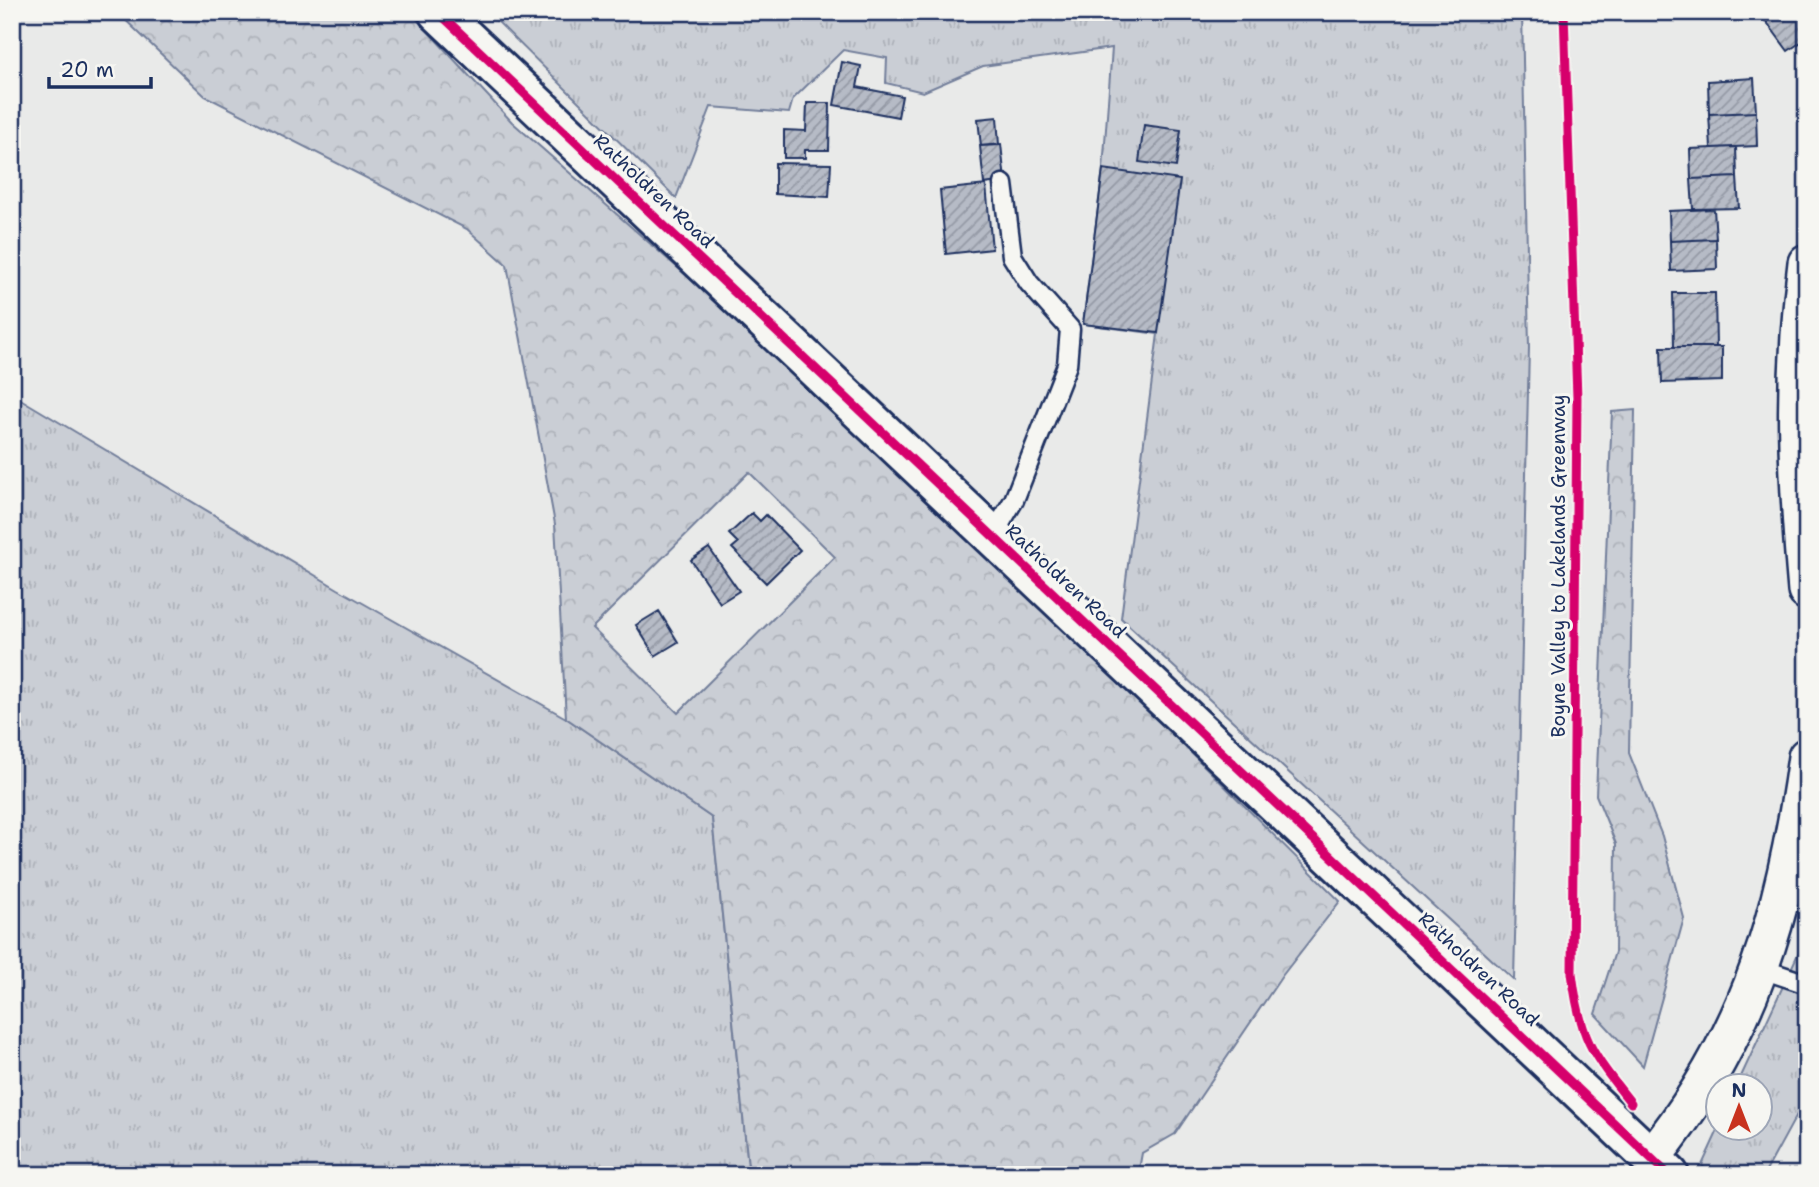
<svg xmlns="http://www.w3.org/2000/svg" width="1819" height="1187" font-family="'Shantell Sans',sans-serif">
	<defs>
		<pattern id="grass-tufts" width="24" height="20" patternUnits="userSpaceOnUse" patternTransform="scale(1.75)"><rect width="24" height="20" fill="#caced5"/><path d="M3 7l-1-3M5 7V3M7 7l1-3M15 17l-1-3M17 17v-4M19 17l1-3" fill="none" stroke="#adb1b9"/></pattern>
		<pattern id="forest-crowns" width="20" height="18" patternUnits="userSpaceOnUse" patternTransform="scale(1.75)"><rect width="20" height="18" fill="#caced5"/><path d="M2 6a3 3 0 1 1 6 0M12 15a3 3 0 1 1 6 0" fill="none" stroke="#adb1b9"/></pattern>
		<pattern id="building-hatch" width="6" height="6" patternUnits="userSpaceOnUse" patternTransform="scale(1.75)"><rect width="6" height="6" fill="#b6bbc6"/><path d="M-1 1l2-2M0 6l6-6M5 7l2-2" fill="none" stroke="#9398a4"/></pattern>
	</defs>
	<rect width="100%" height="100%" fill="#e9eae9"/>
	<filter id="ink" filterUnits="userSpaceOnUse"><feTurbulence type="fractalNoise" baseFrequency=".0143" numOctaves="2"/><feDisplacementMap in="SourceGraphic" scale="14" xChannelSelector="R" yChannelSelector="G"/><feConvolveMatrix kernelMatrix="1 2 1 2 8 2 1 2 1" color-interpolation-filters="sRGB"/></filter>
	<g filter="url(#ink)">
		<path fill="url(#grass-tufts)" stroke="#727e9a" stroke-width="2" d="M488 12H1522L1529 348 1514 980 1121 618 1158 334 1083 324 1103 169 1112 48 983 66 923 92 886 83 887 58 843 50 793 99 789 113 711 107 676 198Z
			M12 394 338 589 566 718 712 818 749 1175H12Z
			M1807 918V1096L1764 1175H1710L1702 1165 1719 1128H1759V1086L1737 1085 1804 941Z"/>
		<path fill="url(#forest-crowns)" stroke="#727e9a" stroke-width="2" fill-rule="evenodd" d="M117 12H410L512 122 904 467 1340 901 1282 976 1175 1134 1142 1153 1138 1175H749L712 818 566 718 555 524 507 265 467 229 205 96ZM749 472 835 557 678 713 592 628Z
			M1635 410 1629 753 1662 836 1684 918 1643 1066 1595 1014 1615 952 1616 844 1596 795 1612 412Z"/>
		<path fill="url(#building-hatch)" stroke="#1b2f5e" stroke-width="2" d="M1770 12H1807V38L1788 51 1763 17Z
			M842 62 861 66 857 87 902 96 898 117 834 105Z
			M1754 78 1756 112 1709 114 1708 81Z
			M807 103H830L829 150H805V158H784V130L806 131Z
			M1756 112 1757 146 1711 148 1709 114Z
			M997 117 999 145 981 146 978 119Z
			M1144 125 1181 130 1176 167 1139 162Z
			M1001 144 1005 181 984 184 980 146Z
			M1736 147 1737 177 1691 179 1690 149Z
			M775 163 831 164 829 197 775 194Z
			M1103 169 1180 180 1158 333 1083 324Z
			M1737 177 1739 208 1693 209 1691 179Z
			M986 185 992 249 946 254 940 190Z
			M1714 209 1716 239 1670 241 1669 211Z
			M1716 239 1717 269 1671 271 1670 241Z
			M1673 293H1715L1716 347H1674Z
			M1661 347H1722V381L1662 383Z
			M752 513 760 521 766 515 800 550 766 583 732 548 738 543 729 534Z
			M709 548 739 591 720 603 691 560Z
			M659 611 678 642 655 656 636 625Z"/>
		<g fill="none" stroke-linecap="round" stroke-linejoin="round">
			<defs>
				<path id="service" d="M993 535 1014 500 1067 365 1070 329 1029 283 1012 256 1003 184
					M1762 969 1807 984"/>
				<path id="minor" d="M1807 263C1792 378 1797 476 1807 591
					M1651 1158C1751 1036 1786 910 1807 757"/>
				<path id="tertiary" d="M438 12 1669 1175"/>
			</defs>
			<use href="#service" stroke="#1b2f5e" stroke-width="23"/>
			<use href="#minor" stroke="#1b2f5e" stroke-width="42"/>
			<use href="#tertiary" stroke="#1b2f5e" stroke-width="44"/>
			<use href="#service" stroke="#f6f6f2" stroke-width="18"/>
			<use href="#minor" stroke="#f6f6f2" stroke-width="37"/>
			<use href="#tertiary" stroke="#f6f6f2" stroke-width="38"/>
			<defs>
				<path id="cycleway" d="M438 12 1669 1175
					M1564 12 1577 398 1572 973C1580 1038 1591 1053 1631 1103"/>
			</defs>
			<use href="#cycleway" stroke="#f6f6f2" stroke-width="13"/>
			<use href="#cycleway" stroke="#d6006c" stroke-width="9"/>
		</g>
	</g>
	<g text-anchor="middle" dominant-baseline="central" stroke-width="6" stroke-linejoin="round" paint-order="stroke">
		<g font-size="19" fill="#1b2f5e" stroke="#f6f6f2">
			<text transform="translate(654 191) rotate(43)">Ratholdren Road</text>
			<text transform="translate(1558 566) rotate(-90)">Boyne Valley to Lakelands Greenway</text>
			<text transform="translate(1066 581) rotate(43)">Ratholdren Road</text>
			<text transform="translate(1479 969) rotate(43)">Ratholdren Road</text>
		</g>
	</g>
	<rect width="1819" height="1187" fill="none" stroke="#f6f6f2" stroke-width="42"/>
	<rect x="21" y="21" width="1777" height="1145" fill="none" stroke="#1b2f5e" stroke-width="2.5" filter="url(#ink)"/>
	<g transform="translate(1739 1107)"><circle r="33" fill="#f6f6f2" stroke="#9ea6b7" stroke-width="2"/>
	<path d="M0-5L12 26L0 18L-12 26Z" fill="#c8321e"/>
	<text y="-10" font-size="19" font-weight="bold" text-anchor="middle" fill="#1b2f5e">N</text>
	</g>
	<path d="M49 77v10h102v-10" fill="none" stroke="#1b2f5e" stroke-width="3.5"/>
	<text x="60" y="77" font-size="21" fill="#1b2f5e" stroke="#f6f6f2" stroke-width="5" paint-order="stroke">20 m</text>
</svg>
